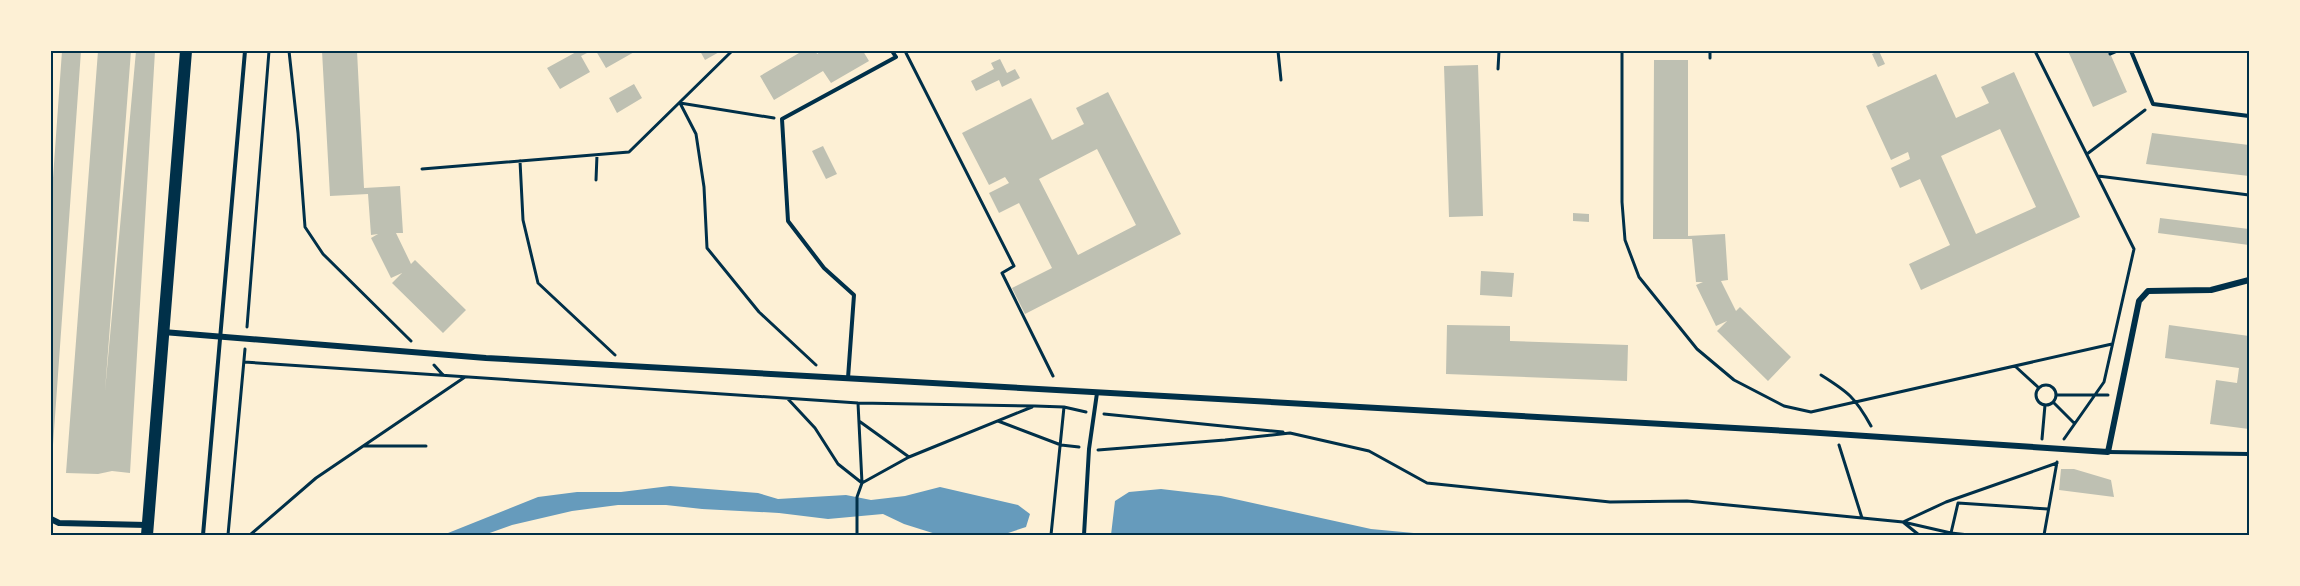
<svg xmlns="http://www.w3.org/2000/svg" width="2300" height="586" font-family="Inter,sans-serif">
	<rect width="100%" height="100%" fill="#fdf0d5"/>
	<path fill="#669bbc" d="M670 486 758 493 778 499 846 495 871 500 905 496 940 487 1018 505 1030 514 1026 527 1002 535H939L904 524 883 514 828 519 779 513 702 509 666 505H618L572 511 512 525 484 535H443L538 497 577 492H621Z
		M1161 489 1221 496 1371 529 1435 535H1111L1115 501 1129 492Z"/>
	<path fill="#bec0b2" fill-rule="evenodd" d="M62 51H81L53 445H51V206Z
		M98 51H131L105 391 136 51H155L130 473 112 471 98 474 66 473Z
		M322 51H357L364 188 400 186 403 233H396L411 264 415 260 466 310 443 333 392 283 402 273 391 278 371 238 378 234 371 235 368 194 330 196Z
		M578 51H591L581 56 590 72 560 89 547 68Z
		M596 51H636L606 68Z
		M700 51H721L705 60Z
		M798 51H816L817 54 822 51H863L869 61 831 83 823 71 774 100 760 76 799 53Z
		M1879 51 1885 64 1878 67 1872 54Z
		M2068 51H2109L2127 92 2093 107Z
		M1000 59 1007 73 1015 69 1020 78 1002 87 999 80 976 91 971 81 994 69 991 63Z
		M1654 60H1688V236L1725 234 1728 280 1721 281 1736 311 1740 307 1791 357 1768 381 1717 331 1727 321 1716 326 1696 285 1703 282H1696L1692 239H1653Z
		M1478 65 1483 216 1449 217 1444 66Z
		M2014 72 2080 217 1921 290 1909 264 1950 245 1920 179 1900 188 1891 168 1910 159 1908 152 1891 160 1866 106 1936 74 1956 118 1989 103 1981 87ZM2000 129 2036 207 1976 234 1941 156Z
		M634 84 642 98 617 113 609 98Z
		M1108 92 1181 234 1025 314 1012 288 1052 268 1019 203 999 213 989 193 1009 183 1005 177 989 185 962 133 1031 98 1052 140 1084 124 1076 108ZM1097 149 1136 225 1078 255 1039 179Z
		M2152 133 2249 145V176L2146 164Z
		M823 146 837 174 826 179 812 151Z
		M1573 213 1589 214V222L1573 221Z
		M2160 218 2249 229V245L2158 233Z
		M1481 271 1514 273 1512 297 1480 295Z
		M1447 325 1510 326V341L1628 345 1627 381 1446 374Z
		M2169 325 2249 336V429L2210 424 2216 380 2237 383 2239 368 2165 358Z
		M2061 469H2074L2111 480 2114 497 2059 490Z"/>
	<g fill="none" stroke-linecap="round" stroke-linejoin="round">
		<path stroke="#003049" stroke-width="3" d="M289 51 298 133 305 227 323 254 411 341
			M1278 51 1281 80
			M1622 51V202L1625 240 1639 277 1697 349 1734 380 1784 406 1811 412 2112 344
			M1710 51V58
			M2035 51 2134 249 2104 382 2064 439
			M906 53 1014 266 1002 273 1053 376
			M2110 54 2117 51
			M1498 69 1499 51
			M680 103 696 134 704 187 707 248 759 312 816 365
			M680 103 774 118
			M2087 154 2145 110
			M520 161 523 220 538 283 615 355
			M422 169 629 152 732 51
			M2098 176 2249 195
			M596 180 597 155
			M247 327 269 51
			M244 362 858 403 1035 406 1064 407 1086 412
			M434 365 443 375
			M2016 367 2039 388
			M1821 375C1848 392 1855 397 1871 426
			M2036 395a10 10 0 1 1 20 0a10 10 0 1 1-20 0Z
			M2056 395H2108
			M788 399 815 428 838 464 862 483
			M2053 402 2074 423
			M1104 414 1283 432
			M859 421 909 457
			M998 421 1061 445 1079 447
			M2042 439 2045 405
			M1839 445 1862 518
			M365 446H426
			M1098 450 1225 440 1290 433 1369 451 1427 483 1610 502 1687 501 1903 522 1946 502 2057 463
			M862 483 909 457 1032 407
			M228 535 245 349
			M250 535 316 478 465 377
			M857 535V497L862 483 858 403
			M1051 535 1064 407
			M1919 535 1903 522 1951 533
			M1969 535 1951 533 1958 503 2048 509
			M2044 535 2057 462"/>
		<path stroke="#003049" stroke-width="4" d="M2131 51 2153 104 2249 116
			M848 378 854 295 824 268 788 221 782 119 896 57 892 51
			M2108 452 2249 454
			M203 535 245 51
			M1084 535 1089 449 1097 393"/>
		<path stroke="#003049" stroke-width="6" d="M163 332 486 358 1805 432 2108 452 2139 301 2148 291 2211 290 2249 280
			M51 519 59 523 147 525"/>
		<path stroke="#003049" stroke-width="12" d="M147 535 186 51"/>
	</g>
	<rect width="2300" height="586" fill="none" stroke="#fdf0d5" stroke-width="105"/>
	<rect x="52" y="52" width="2196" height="482" fill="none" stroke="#003049" stroke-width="2"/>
</svg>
